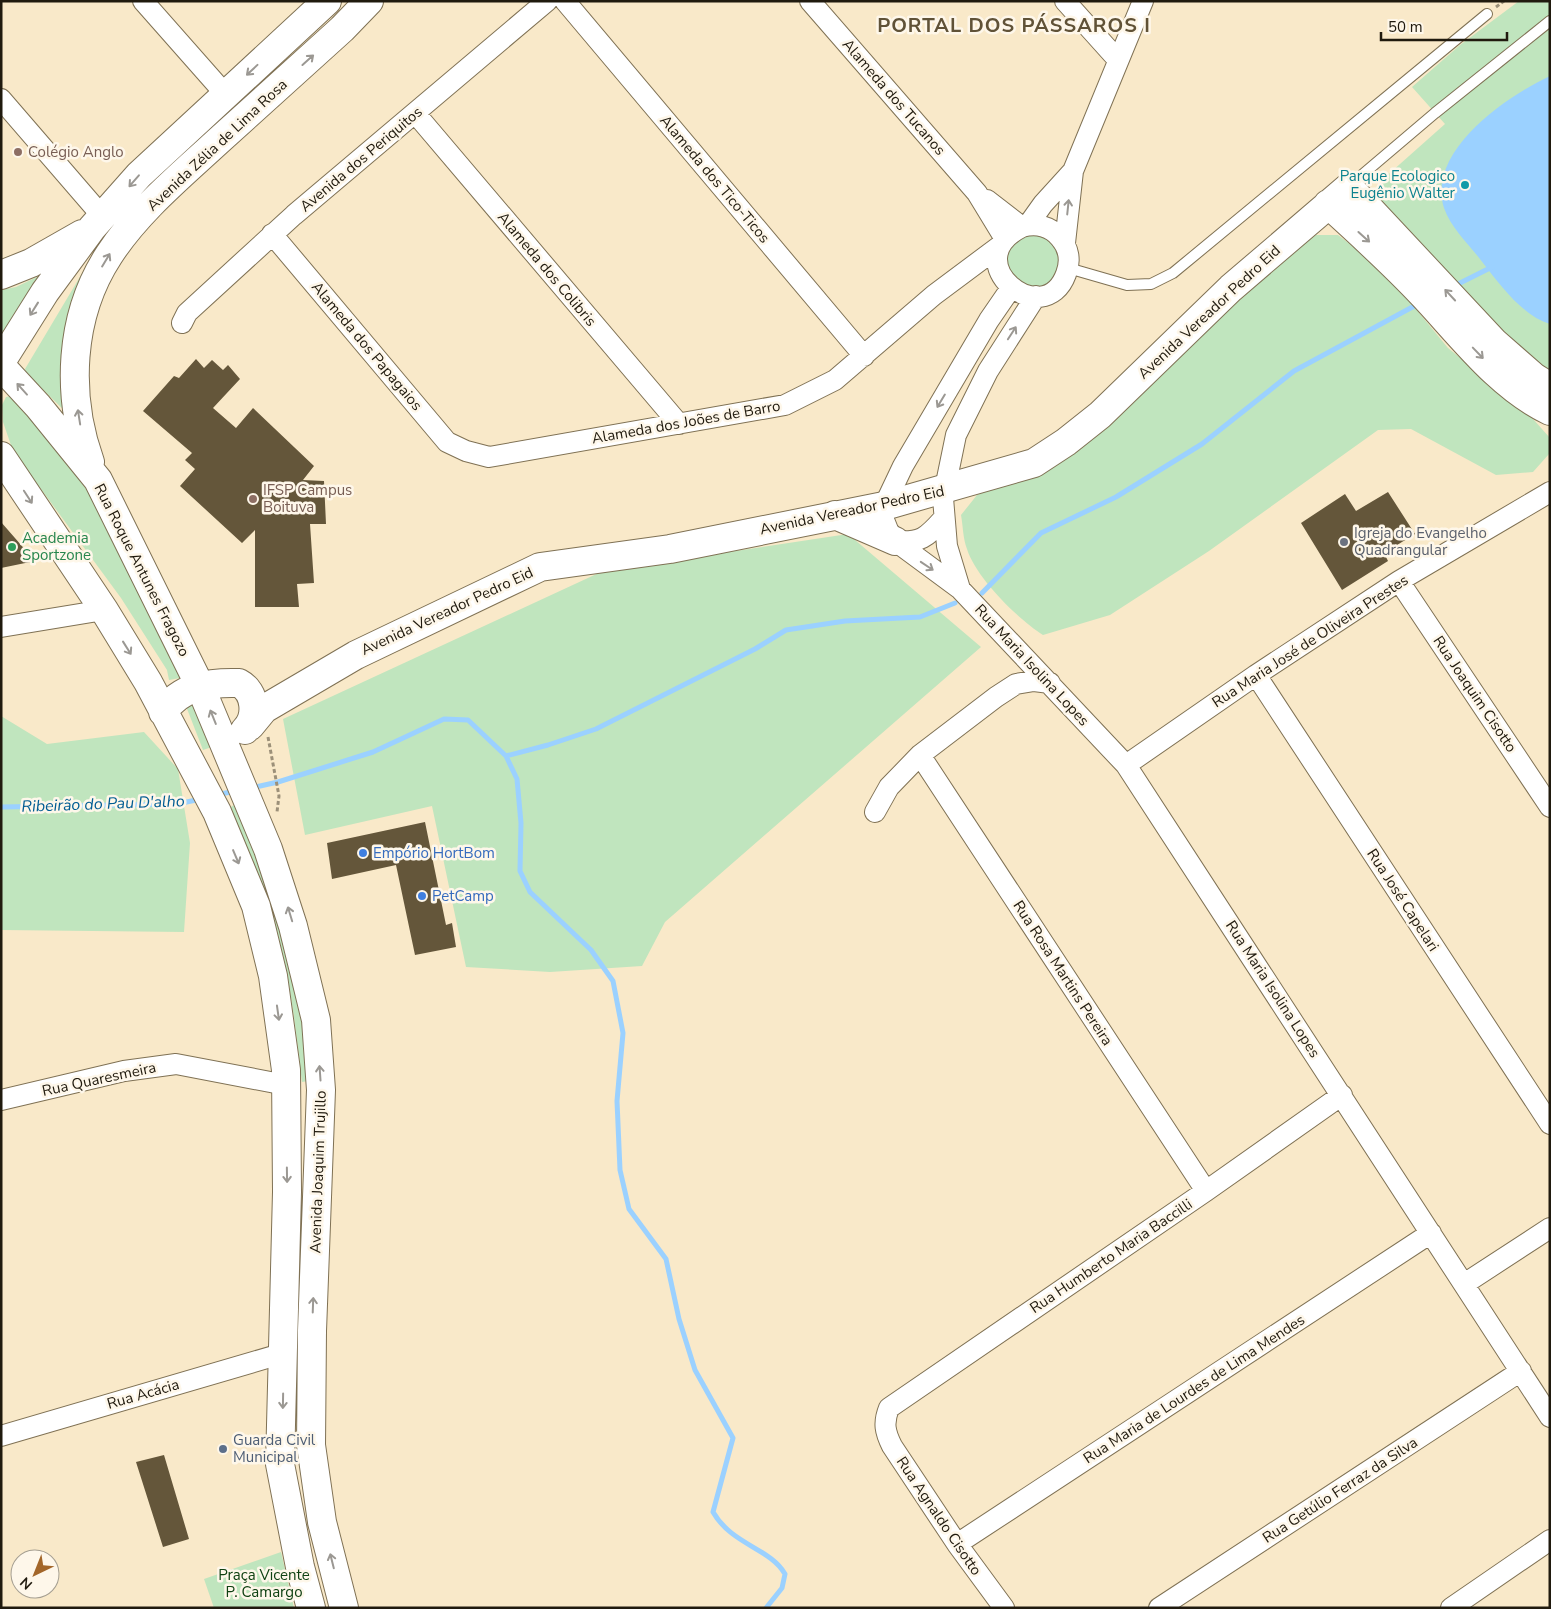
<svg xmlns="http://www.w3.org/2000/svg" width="1551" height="1609" font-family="'Nunito Sans',sans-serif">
	<rect width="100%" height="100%" fill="#f9e9c9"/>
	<path fill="#c0e5be" d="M1519 1H1550V377L1495 328 1382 201 1378 191 1382 180 1445 124 1412 87 1460 45Z
		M1042 232 1061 251C1061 257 1062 266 1060 271 1045 301 1002 285 1006 253 1007 248 1013 241 1016 237Z
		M1316 235H1338L1371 260 1397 286 1448 348 1525 410 1550 438 1549 454 1533 472 1496 475 1411 429 1378 430 1209 551 1110 615 1043 635C1018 619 976 578 967 549 963 539 963 526 961 515L977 495 1009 478 1289 251Z
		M87 265H90L72 418 27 374 25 369Z
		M41 275 1 341V290L16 287Z
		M11 396 62 446 124 542 185 677 169 680 167 670 121 598 13 451 3 422 2 405 6 397Z
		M848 534 981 647 665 922 642 966 550 972 466 967 432 806 305 835 283 719 603 571Z
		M191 699 212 747 203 750 184 701Z
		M1 716 47 744 144 732 178 769 190 843 184 932 1 930Z
		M241 801 300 992 308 1081 302 1082C296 1035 292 989 280 943 268 896 246 852 229 808Z
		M281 1552 294 1608H214L204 1579Z"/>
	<path fill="#9bd1ff" d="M1550 76V324C1523 316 1500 285 1483 263 1470 245 1452 230 1444 208 1426 151 1507 96 1550 76Z"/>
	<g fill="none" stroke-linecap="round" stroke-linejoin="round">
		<path stroke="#9bd1ff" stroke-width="5" d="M1454 286 1492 267
			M982 593 1041 533 1116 497 1202 444 1294 371 1418 304
			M506 756 548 745 596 729 755 649 786 630 845 621 920 617 955 603
			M251 788 278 782 373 752 444 719 468 720 506 756 517 779 521 823 520 871 530 892 591 950 613 981 623 1033 617 1101 620 1170 629 1209 666 1259 679 1319 695 1370 733 1438 713 1512C732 1545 770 1548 785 1574L782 1588 766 1608
			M216 795 235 791
			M1 807 177 804 201 799"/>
	</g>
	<path fill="#64563a" d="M196 359 204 368 212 360 223 370 228 365 240 379 213 408 236 428 253 408 314 466 303 480 324 481 326 524H310L314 583 297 584 299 607H255V530L242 543 180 486 195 469 185 460 192 453 143 411 174 376 179 378Z
		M1388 492 1415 534 1384 553 1388 561 1342 590 1301 523 1345 494 1356 511Z
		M1 522 35 561 1 568Z
		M425 822 446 925 452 923 456 947 415 955 396 865 332 879 327 843Z
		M164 1455 189 1539 163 1547 136 1462Z"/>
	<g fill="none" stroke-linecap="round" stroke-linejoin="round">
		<defs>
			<path id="lane" d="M1349 186 1435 113 1550 21
				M1068 268 1127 285 1151 284 1173 273 1487 14"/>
			<path id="street" d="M143 1 226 95
				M565 1 864 356
				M810 1 977 193 1005 239
				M1065 1 1118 60
				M1 99 102 216
				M415 113 679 424
				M987 200 1022 227C1036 223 1051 226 1060 238 1069 248 1071 261 1066 274 1044 334 954 261 1022 227
				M1028 225 1043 204 1073 171
				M272 234 447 442 466 451 489 457 785 405 835 380 934 295 1001 245
				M1065 243 1073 171 1143 1
				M1011 288 989 320 903 466 884 506V520L888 530 895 541 960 589 1126 765 1550 1417
				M182 323 187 313 294 215 547 1
				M895 541C921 543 926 538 943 519
				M1399 581 1550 807
				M960 589 947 546 943 498 956 435 988 371 1036 296
				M1 627 104 610
				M1256 675 1550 1124
				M920 755 1206 1191
				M1126 765 1256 675 1399 581 1550 492
				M875 812 889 787 920 755 996 697 1016 684 1034 681 1050 683
				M1 1100 124 1071 176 1064 286 1085
				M1464 1284 1550 1228
				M1 1436 284 1353
				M957 1544 1431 1233
				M1004 1608 957 1544 892 1446C885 1432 883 1423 889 1408L1206 1191 1342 1095
				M1159 1608 1521 1371
				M1451 1608 1550 1540"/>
			<path id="secondary" d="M1328 204C1360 233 1392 262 1422 294 1460 334 1499 387 1550 411
				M1 275 31 263 82 234
				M1 362 45 292 92 228 139 175 327 1
				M1 366 38 406 98 480 200 686 268 849 293 926 316 1020 321 1090 312 1331 311 1445 322 1522 344 1608
				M1 456 104 610 148 682 217 812 256 906 273 976 286 1070 287 1192 280 1464 300 1567 311 1608
				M90 462C66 395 69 316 109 255 137 212 178 178 216 143 258 105 300 67 342 29L369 1
				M835 515 895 541
				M163 712C181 686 209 682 239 683 256 692 258 717 245 730
				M250 726 264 709 356 655 540 567 670 549 884 506 1034 463 1066 442 1100 415 1231 288 1349 187 1494 342 1534 377 1550 387"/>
		</defs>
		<use href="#lane" stroke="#7f7154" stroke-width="12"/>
		<use href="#street" stroke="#7f7154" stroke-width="22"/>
		<use href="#secondary" stroke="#7f7154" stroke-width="30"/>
		<path stroke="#9c9079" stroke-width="3" stroke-dasharray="4 2.5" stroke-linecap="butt" d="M1496 7 1504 1
			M268 737 279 796 277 812"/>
		<use href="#lane" stroke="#fff" stroke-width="10"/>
		<use href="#street" stroke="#fff" stroke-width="20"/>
		<use href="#secondary" stroke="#fff" stroke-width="28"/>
	</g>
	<defs><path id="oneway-shaft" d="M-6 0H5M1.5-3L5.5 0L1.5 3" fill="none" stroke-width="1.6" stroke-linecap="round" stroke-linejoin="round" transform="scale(1.25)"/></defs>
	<g stroke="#9b9893">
		<use href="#oneway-shaft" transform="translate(308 60) rotate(-42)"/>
		<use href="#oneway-shaft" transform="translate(252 70) rotate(137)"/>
		<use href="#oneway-shaft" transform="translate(134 181) rotate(131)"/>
		<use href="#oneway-shaft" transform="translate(1068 207) rotate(-84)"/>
		<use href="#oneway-shaft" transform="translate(1364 237) rotate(42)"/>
		<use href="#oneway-shaft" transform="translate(106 260) rotate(-59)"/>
		<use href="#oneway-shaft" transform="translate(1450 295) rotate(-133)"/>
		<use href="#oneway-shaft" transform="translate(34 309) rotate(122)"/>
		<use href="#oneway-shaft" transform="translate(1012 333) rotate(-57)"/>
		<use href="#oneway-shaft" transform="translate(1478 353) rotate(46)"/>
		<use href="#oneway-shaft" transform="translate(22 389) rotate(-132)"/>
		<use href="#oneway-shaft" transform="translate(941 401) rotate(121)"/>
		<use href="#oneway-shaft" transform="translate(79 417) rotate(-99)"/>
		<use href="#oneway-shaft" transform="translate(28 497) rotate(57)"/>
		<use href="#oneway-shaft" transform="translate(927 566) rotate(34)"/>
		<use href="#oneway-shaft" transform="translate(127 648) rotate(58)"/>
		<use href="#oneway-shaft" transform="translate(213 717) rotate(-112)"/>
		<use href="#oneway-shaft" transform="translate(236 857) rotate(67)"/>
		<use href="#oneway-shaft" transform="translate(290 914) rotate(-107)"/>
		<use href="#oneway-shaft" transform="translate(278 1013) rotate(82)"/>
		<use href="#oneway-shaft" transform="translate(320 1073) rotate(-94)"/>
		<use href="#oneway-shaft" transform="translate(287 1175) rotate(89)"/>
		<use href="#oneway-shaft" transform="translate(313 1305) rotate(-88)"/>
		<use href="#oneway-shaft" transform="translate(283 1401) rotate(91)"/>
		<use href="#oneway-shaft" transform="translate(332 1561) rotate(-104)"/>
	</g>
	<g fill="#8d6e63" stroke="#fef7ea" stroke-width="2">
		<circle cx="18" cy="152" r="5"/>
		<circle cx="253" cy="499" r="5"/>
	</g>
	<circle fill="#0f9aa8" stroke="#fef7ea" stroke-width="2" cx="1465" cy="185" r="5"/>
	<circle fill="#6b7280" stroke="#fef7ea" stroke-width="2" cx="1344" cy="542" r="5"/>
	<circle fill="#2e9e5b" stroke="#fef7ea" stroke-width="2" cx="12" cy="547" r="5"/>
	<g fill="#3f7fe0" stroke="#fef7ea" stroke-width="2">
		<circle cx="363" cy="853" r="5"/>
		<circle cx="422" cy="896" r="5"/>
	</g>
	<circle fill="#5c6f8a" stroke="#fef7ea" stroke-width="2" cx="223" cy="1449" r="5"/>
	<g text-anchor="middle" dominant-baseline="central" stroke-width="5" stroke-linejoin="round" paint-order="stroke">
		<g font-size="15" fill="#201a0e" stroke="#fef7ea">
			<text transform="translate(894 97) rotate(49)">Alameda dos Tucanos</text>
			<text transform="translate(217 145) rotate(-43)">Avenida Zélia de Lima Rosa</text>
			<text transform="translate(361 159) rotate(-40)">Avenida dos Periquitos</text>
			<text transform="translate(715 179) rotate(50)">Alameda dos Tico-Ticos</text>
			<text transform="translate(547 269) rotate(50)">Alameda dos Colibris</text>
			<text transform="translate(1209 312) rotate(-43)">Avenida Vereador Pedro Eid</text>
			<text transform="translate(367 346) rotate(50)">Alameda dos Papagaios</text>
			<text transform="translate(686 422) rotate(-10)">Alameda dos Joões de Barro</text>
			<text transform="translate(852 510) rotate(-12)">Avenida Vereador Pedro Eid</text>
			<text transform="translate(142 570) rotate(63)">Rua Roque Antunes Fragozo</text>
			<text transform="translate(447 611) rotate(-25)">Avenida Vereador Pedro Eid</text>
			<text transform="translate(1310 641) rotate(-33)">Rua Maria José de Oliveira Prestes</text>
			<text transform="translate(1032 665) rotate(47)">Rua Maria Isolina Lopes</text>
			<text transform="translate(1475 694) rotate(56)">Rua Joaquim Cisotto</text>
			<text transform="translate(1403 900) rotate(57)">Rua José Capelari</text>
			<text transform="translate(1063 973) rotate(57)">Rua Rosa Martins Pereira</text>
			<text transform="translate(1273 989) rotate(57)">Rua Maria Isolina Lopes</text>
			<text transform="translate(99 1079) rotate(-12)">Rua Quaresmeira</text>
			<text transform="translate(318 1172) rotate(-88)">Avenida Joaquim Trujillo</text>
			<text transform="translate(1111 1256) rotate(-34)">Rua Humberto Maria Baccilli</text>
			<text transform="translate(1194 1389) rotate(-33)">Rua Maria de Lourdes de Lima Mendes</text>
			<text transform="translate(143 1394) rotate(-16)">Rua Acácia</text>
			<text transform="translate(1340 1490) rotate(-33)">Rua Getúlio Ferraz da Silva</text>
			<text transform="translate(939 1516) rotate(56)">Rua Agnaldo Cisotto</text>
		</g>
		<g font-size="15" fill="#785e54" stroke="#fef7ea" text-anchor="start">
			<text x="28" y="152">Colégio Anglo</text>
			<text x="263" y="490">IFSP Campus<tspan x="263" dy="17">Boituva</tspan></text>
		</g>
		<g font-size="15" fill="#0d838f" stroke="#fef7ea" text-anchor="end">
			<text x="1455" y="176">Parque Ecologico<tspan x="1455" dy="17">Eugênio Walter</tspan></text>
		</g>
		<g font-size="15" fill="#5b616d" stroke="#fef7ea" text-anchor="start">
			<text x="1354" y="533">Igreja do Evangelho<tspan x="1354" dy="17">Quadrangular</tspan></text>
		</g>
		<g font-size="15" fill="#27864d" stroke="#fef7ea" text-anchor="start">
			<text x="22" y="538">Academia<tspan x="22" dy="17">Sportzone</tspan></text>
		</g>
		<g font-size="15" fill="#366cbe" stroke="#fef7ea" text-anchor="start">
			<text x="373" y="853">Empório HortBom</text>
			<text x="432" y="896">PetCamp</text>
		</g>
		<g font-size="15" fill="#4e5e75" stroke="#fef7ea" text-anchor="start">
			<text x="233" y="1440">Guarda Civil<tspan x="233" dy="17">Municipal</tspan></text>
		</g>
		<g font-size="15" fill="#0f4112" stroke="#fef7ea">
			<text x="264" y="1575">Praça Vicente<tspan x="264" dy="17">P. Camargo</tspan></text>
		</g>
		<g font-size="16" font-style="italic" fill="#005c93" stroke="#fef7ea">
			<text transform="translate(103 804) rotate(-2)">Ribeirão do Pau D'alho</text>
		</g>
		<g font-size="20" font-weight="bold" letter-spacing="1" fill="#605237" stroke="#fef7ea">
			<text x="1014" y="25">PORTAL DOS PÁSSAROS I</text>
		</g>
	</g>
	<rect width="1551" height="1609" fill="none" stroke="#201a0e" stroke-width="5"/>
	<g transform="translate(35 1574) rotate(223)"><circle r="24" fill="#fef7ea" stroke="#a59f92"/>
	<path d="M0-4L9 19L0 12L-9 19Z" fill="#a36629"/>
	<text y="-8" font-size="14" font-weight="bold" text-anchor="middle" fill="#201a0e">N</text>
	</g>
	<path d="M1381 32v8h126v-8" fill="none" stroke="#201a0e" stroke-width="2.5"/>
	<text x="1388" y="32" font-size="15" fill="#201a0e" stroke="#fef7ea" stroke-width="4" paint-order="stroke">50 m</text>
</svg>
